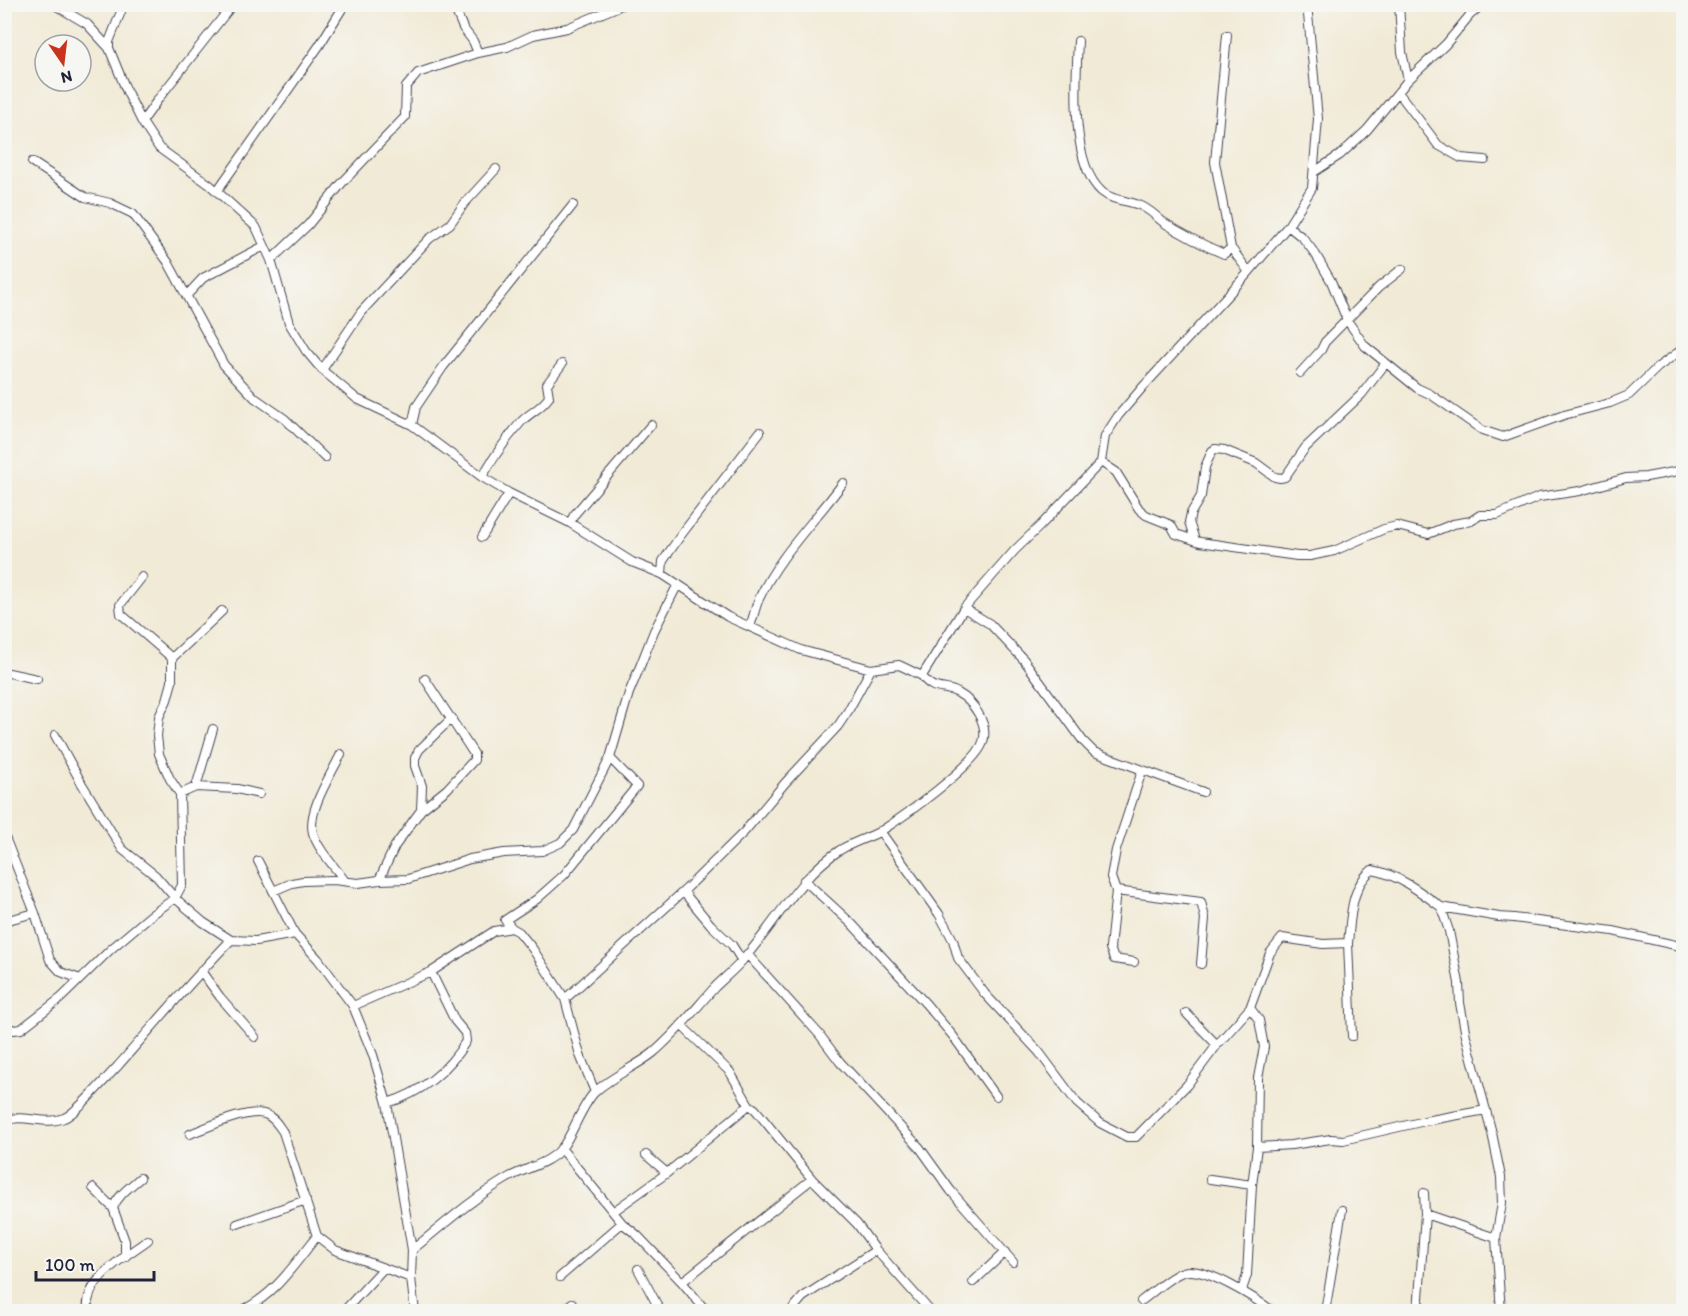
<svg xmlns="http://www.w3.org/2000/svg" width="1688" height="1316" font-family="Itim,sans-serif">
	<rect width="100%" height="100%" fill="#f6f6f2"/>
	<filter id="ink" filterUnits="userSpaceOnUse"><feTurbulence type="fractalNoise" baseFrequency=".0167" numOctaves="2"/><feDisplacementMap in="SourceGraphic" scale="12" xChannelSelector="R" yChannelSelector="G"/><feConvolveMatrix kernelMatrix="1 2 1 2 8 2 1 2 1" color-interpolation-filters="sRGB"/></filter>
	<filter id="wash" filterUnits="userSpaceOnUse"><feTurbulence type="fractalNoise" baseFrequency=".008" numOctaves="4" result="noise"/><feDisplacementMap in="SourceGraphic" scale="24" xChannelSelector="R" yChannelSelector="G"/><feGaussianBlur stdDeviation="1.35" result="paint"/><feColorMatrix in="noise" values="0 0 0 0 0 0 0 0 0 0 0 0 0 0 0 0 0 1.4 0 .05"/><feComposite in="paint" operator="in"/></filter>
	<g filter="url(#wash)">
		<rect width="100%" height="100%" fill="#f1ead6"/>
	</g>
	<g filter="url(#ink)">
		<g fill="none" stroke-linecap="round" stroke-linejoin="round">
			<defs>
				<path id="street" d="M53 4 87 24 109 48
					M124 4 109 42V48L127 92 142 122 159 148 210 185 256 227 271 260 289 323 306 351 322 370 357 399 412 425 482 477 509 493 570 523 632 562 662 574 728 617 801 650 871 669 899 665 922 676
					M453 4 463 28 473 41 478 53 507 47 533 35 567 28 624 4
					M1399 4 1402 52 1408 80
					M1227 35 1215 162 1231 248 1249 272
					M1078 41C1076 81 1070 164 1102 192 1114 202 1132 200 1145 208 1152 212 1157 217 1163 222 1182 234 1203 245 1224 254L1231 248
					M1398 92 1438 145 1461 158 1485 160
					M142 122 159 98 233 4
					M32 162 85 197 110 203 133 214 168 262 224 365 255 398 285 419 325 458
					M1314 172 1340 155 1367 130 1408 80 1446 44 1470 15 1483 4
					M217 191 319 46 345 4
					M1288 226 1303 238 1316 255 1331 281 1347 320 1365 346 1417 388 1430 394 1482 430 1503 437 1564 415 1610 403 1629 395 1658 367 1684 348
					M271 260 308 225 342 183 405 117 406 87 418 73 478 53
					M187 295 203 278 264 246
					M322 370 361 312 429 239 450 224 464 204 496 169
					M1300 373 1321 350 1325 342 1379 287 1402 269
					M412 425 416 407 443 367 573 205
					M1101 462 1105 436 1118 416 1142 388 1249 272 1288 226 1312 188 1318 119 1307 4
					M482 477C493 458 506 439 521 422 529 413 541 409 549 397L547 384 562 364
					M570 523 574 515 651 425
					M482 537 509 493
					M1195 540 1189 522 1191 513 1201 496 1205 467 1212 451 1215 449 1224 450 1256 463 1275 477 1280 478 1285 477 1305 448 1362 394 1385 364
					M662 574 663 561 681 535 760 432
					M142 577 120 605 121 614 172 658
					M964 608 990 624 1024 660 1083 741 1094 752 1203 792
					M750 627C753 618 755 609 758 601 778 556 815 521 843 483
					M4 672 37 679
					M55 735 82 784 122 849 156 876 175 898 203 922 231 940 256 941 295 934
					M341 754C331 775 307 811 313 833 318 850 335 867 345 881
					M1142 771 1116 850 1111 877 1116 891 1201 902 1205 918 1201 964
					M196 787 237 789 259 794
					M180 794 196 787 213 729
					M421 810 447 789 474 760V754L425 679
					M880 831 939 914 953 940 958 958 985 994 1039 1052 1077 1103 1100 1123 1127 1137H1136L1187 1085 1217 1045 1250 1008 1270 953 1282 938 1323 944 1348 943C1351 918 1350 887 1372 870 1397 874 1421 892 1441 907
					M4 835 35 913 50 960 61 972 80 979
					M258 861 295 934 318 959 353 1006 373 1055 387 1103 412 1250 411 1278 415 1312
					M379 880 395 846 421 810 422 786 415 766V758L419 750 452 718
					M804 880 852 924 926 1004 953 1036 996 1096
					M685 890V894L711 925 732 945 742 961
					M273 891 292 883 303 881 334 880 358 883 379 880 408 879 470 859 504 853 542 851 560 843 573 830 610 758 629 693 641 664 654 631 678 584
					M1116 891 1110 948 1114 959 1134 962
					M4 921 35 913
					M512 928 505 920 537 899 564 875 637 786 610 758
					M1348 943 1352 1036
					M747 954 819 1034 840 1062 920 1148 951 1191 1013 1262
					M201 971 220 997 255 1037
					M565 999 685 890 745 831 785 783 838 726 848 711 871 669
					M353 1006 431 972 494 931 512 928 519 932 532 948 565 999 580 1055 595 1092
					M1186 1013 1217 1045
					M4 1025 14 1030 21 1029 61 998 111 949 150 916 175 898 182 885 180 794 170 779 159 754 157 736 159 717 167 700 172 682V658L222 611
					M681 1025 730 1072 749 1105 755 1109 812 1179 857 1224 876 1250 931 1312
					M387 1103C420 1094 449 1070 466 1041L465 1033 455 1021 431 972
					M4 1121C23 1113 45 1126 64 1118 77 1113 106 1078 117 1067 155 1024 191 981 231 940
					M190 1134C208 1127 250 1107 267 1115 275 1119 278 1125 283 1132L317 1236 335 1250 411 1278
					M1257 1147 1291 1145 1331 1139 1343 1140 1425 1121 1486 1110
					M561 1148 622 1223 637 1235 682 1282 707 1312
					M667 1173 749 1105
					M1210 1179 1252 1185
					M93 1188 113 1208
					M614 1211 667 1173 646 1155
					M1425 1214 1496 1238
					M237 1224 306 1200
					M412 1250C442 1226 472 1199 506 1179 524 1168 547 1165 561 1149 573 1134 579 1111 593 1094 605 1080 637 1066 653 1053 676 1034 695 1009 715 987 724 978 733 971 741 962 775 925 797 878 840 850 853 842 868 838 881 831 903 817 976 765 983 742 989 724 973 701 958 693 944 685 934 693 922 676L964 608 1015 550 1041 525 1101 462 1116 472 1139 509 1146 515 1171 525 1176 534 1200 542 1297 556H1310L1334 551 1384 529 1397 526 1428 534 1453 524 1471 521 1480 515H1497L1539 497 1580 491 1626 478 1646 477 1684 470
					M125 1257V1241L113 1208C118 1195 130 1187 140 1178
					M638 1269 661 1312
					M560 1277 622 1223
					M682 1282 812 1179
					M973 1282 1005 1252
					M1242 1290 1247 1275 1252 1185 1257 1147 1258 1078 1264 1047 1259 1020 1250 1008
					M1141 1301C1154 1292 1168 1277 1183 1272 1204 1265 1256 1299 1274 1312
					M26 1312V1311
					M88 1312C83 1279 125 1257 148 1240
					M238 1312C273 1298 294 1265 317 1236
					M343 1312 383 1269
					M562 1312 572 1303
					M790 1312 803 1297 876 1250
					M1325 1312 1342 1210
					M1418 1312 1425 1214 1424 1193
					M1501 1312 1496 1238 1502 1203 1501 1177 1492 1133 1466 1036 1460 1003 1459 983 1449 931 1441 907 1499 917 1514 918 1613 931 1684 947"/>
			</defs>
			<use href="#street" stroke="#414052" stroke-width="10"/>
			<use href="#street" stroke="#fff" stroke-width="8"/>
		</g>
	</g>
	<rect width="1688" height="1316" fill="none" stroke="#f6f6f2" stroke-width="24"/>
	<g transform="translate(63 63) rotate(166)"><circle r="28" fill="#f6f6f2" stroke="#a1a1a9" stroke-width="1.5"/>
	<path d="M0-4.5L10 22L0 15L-10 22Z" fill="#c8321e"/>
	<text y="-9" font-size="16" font-weight="bold" text-anchor="middle" fill="#22223b">N</text>
	</g>
	<path d="M36 1271v9h118v-9" fill="none" stroke="#22223b" stroke-width="3"/>
	<text x="45" y="1271" font-size="18" fill="#22223b" stroke="#f6f6f2" stroke-width="4.5" paint-order="stroke">100 m</text>
</svg>
